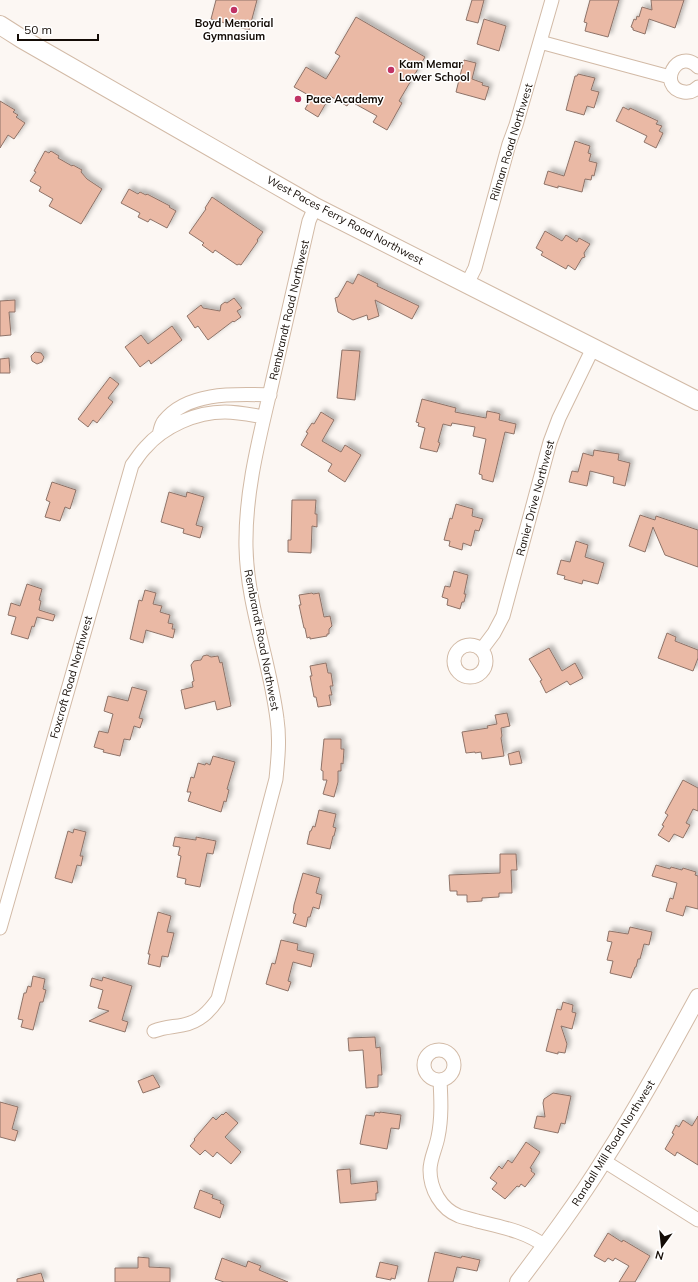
<svg xmlns="http://www.w3.org/2000/svg" width="698" height="1282" font-family="Mulish,sans-serif">
	<defs>
		<filter id="shadow"><feDropShadow dx="3.5" dy="-3.5" stdDeviation="2" flood-color="#0004"/></filter>
	</defs>
	<rect width="100%" height="100%" fill="#fcf7f3"/>
	<path fill="#eab9a5" stroke="#8e7368" filter="url(#shadow)" d="M216 0H257L249 30 211 19Z
		M472 0H484L478 23 466 20Z
		M590 0H619L608 37 585 31 587 23 584 22Z
		M651 0H684L675 28 649 19 645 34 633 30V28L631 27 634 19 636 20 637 16 639 17 642 7 652 10Z
		M356 17 425 57 399 101 402 103 387 130 373 122 377 116 350 101 347 106 330 96 318 117 305 109 312 97 294 87 306 67 326 79 340 56 335 53Z
		M484 19 506 26 499 51 477 44Z
		M464 60 476 63 472 79 483 83 482 85 489 87 485 100 456 92Z
		M578 74 595 78 591 90 599 92 594 108 587 106 584 115 566 110 575 76H577Z
		M0 101 15 110 13 112 18 115 16 117 25 123 14 139 8 135 0 148Z
		M623 107 629 110 630 108 658 121 656 124 662 126 659 131 663 133 656 148 644 142 647 136 616 121Z
		M575 141 590 146 588 153 591 154 589 161 597 163 594 176 592 175 591 180 585 179 582 192 558 186V188L544 184 548 171 564 176Z
		M45 151 49 153 51 151 59 156 58 158 72 166 73 165 82 170 81 172 87 179 102 189 81 224 49 206 53 199 39 191 41 187 30 181 36 172 34 171Z
		M129 189 138 194 140 192 146 195 147 194 170 206 169 207 176 211 167 228 150 219 148 222 138 217 140 213 121 203Z
		M212 197 263 232 257 240 258 241 241 265 239 264 237 265 215 250 213 253 202 245 204 243 189 233 206 209 205 208Z
		M545 231 562 241 566 235 577 242 579 238 590 244 584 253 585 257 582 258 575 270 568 265 566 269 541 255 543 252 536 248Z
		M358 274 378 284 377 286 419 306 412 319 375 300 379 316 368 320 367 315 353 320 338 312 335 298 338 297 347 281 353 284Z
		M234 298 242 308 237 311 241 317 234 322 233 321 208 340 198 326 195 328 187 316 201 305 203 308 220 311 221 305 225 302 227 303Z
		M15 300V312H9L11 335 0 336V301Z
		M172 326 182 340 151 364 149 360 140 367 125 347 141 335 148 344Z
		M342 350 360 351 355 400 337 398Z
		M35 352 41 353 44 357 42 362 37 364 32 361 31 356Z
		M9 358 10 373H0V359Z
		M110 377 119 384 108 398 113 402 97 423 93 420 88 427 78 419Z
		M422 399 456 408 455 412 486 418 487 411 497 413 500 414 499 420 516 424 514 434 505 432 493 482 482 479V475L479 474 486 439 473 436 475 427 452 423 451 426 443 424 438 442 440 443 437 452 420 448 425 428 418 426 419 423 416 422Z
		M321 412 334 420 322 441 341 452 345 445 361 455 345 482 328 471 332 464 301 445 308 433 306 432 312 423 314 424Z
		M594 450 619 454 618 460 630 463 625 486 613 483 614 477 590 471 587 486 569 482 572 471 578 472 583 453 593 456Z
		M52 482 76 490 70 509 65 507 60 521 45 517 50 502 46 500Z
		M169 492 186 497 187 492 204 497 196 525 203 527 200 538 183 533 184 529 161 522Z
		M292 500H316L315 514H317V527L312 526 311 553 288 552V540H291Z
		M456 504 473 509 472 516 483 519 479 531 475 530 471 546 463 543 462 550 449 546 450 541 444 540 450 518 452 519Z
		M640 515 655 520 656 516 698 530V567L665 555 653 527 645 552 629 546Z
		M576 541 588 545 585 557 604 563 598 584 583 580 582 584 564 579 565 576 557 574 561 560 570 562Z
		M454 571 468 575 464 594H466L464 602H462L460 609 447 605 448 599 442 597 445 586 450 587Z
		M27 584 42 589 39 600 41 601 39 610 55 615 53 621 37 617 34 627 32 626 28 639 11 634 16 617 8 615 11 603 20 606Z
		M145 590 156 593 153 604 162 606 160 612 170 615 168 623 173 624 172 629H175L173 638 146 630 143 643 130 639 139 600 142 601Z
		M312 593 313 594 319 593 324 617 330 616 332 626 329 629V634H327V636L310 639V637L307 638 305 628H304L299 605H301L299 595Z
		M667 633 676 637 675 641 698 650V658L693 671 658 658Z
		M549 648 562 671 575 663 583 678 570 685 567 681 546 693 540 681 542 680 529 659Z
		M207 655 211 657 218 656 220 663 222 662 231 706 217 710 215 701 185 709 181 690 193 687 192 682 194 681 191 665 194 661 201 660 203 656Z
		M326 663 328 673H331L333 686H330L332 695H329L331 705 318 707 316 697H314L310 676H312L310 666Z
		M132 687 147 691 139 718 143 719 140 728 134 726 130 740 124 739 120 756 103 752 104 750 94 747 99 731 108 733 113 714 104 711 108 696 128 701Z
		M507 713 510 726 501 728 502 736 501 738 504 756 482 759 481 752 475 753V752L466 753 462 732 488 728 487 726 497 724 495 715Z
		M324 739H341V749H344L343 764 341 763V771H338V782L334 797 323 794 327 780H323V771L321 770Z
		M519 751 522 763 510 765 508 754Z
		M213 756 235 762 227 789 229 790 226 802 224 801 221 812 188 801 191 792H187L191 777 194 778 198 763 205 765 206 763 210 765Z
		M683 780 698 788V811L693 809 686 823 690 825 683 838 674 834 669 842 658 835 664 826 662 825 668 815 665 813Z
		M319 810 336 814 333 827 336 828 334 836H333L330 849 307 844 310 831H311L313 826 315 827Z
		M74 829 86 832 80 856H83L81 866 77 865 72 883 55 878 68 831 73 833Z
		M175 837 196 840V837L216 841 213 854 207 853 200 887 185 884 186 879 177 877 181 856 178 855 180 847 173 846Z
		M500 854H516L517 870H511L512 893H499V897L482 898V901L467 902V895H457V891H450L449 875 500 873Z
		M656 865 670 869 671 867 682 870 683 868 696 872 695 875 698 876V909L686 906 683 916 666 911 670 898 673 899 677 883 652 876Z
		M303 873 320 878 316 893 322 895 319 909 313 907 310 917H308L306 927 293 923 296 914 293 913 294 905Z
		M158 912 171 916 167 932 174 933 168 957 162 956 160 967 148 964 150 954H148Z
		M630 927 652 932 649 945 644 944 640 959H638L636 967H635L631 978 610 973 613 961 607 960 612 942 607 941 609 931 628 934Z
		M281 940 298 944 297 950 314 954 311 967 293 962 288 981 291 982 288 991 266 984 272 963 275 964Z
		M33 976 45 979 43 989 46 990 43 1002H40L33 1030 21 1027 23 1020 18 1019 24 993H26L28 986 31 987Z
		M103 977 132 986 122 1020 128 1022 125 1032 89 1021 109 1011 98 1008 103 990 90 986 92 978 102 981Z
		M563 1002 573 1005 572 1012 576 1013 572 1029 561 1026 567 1044 565 1053 558 1052V1054L546 1051 557 1009 561 1010Z
		M375 1037 376 1048 380 1047 382 1075H378V1087L366 1088 363 1050 349 1051 348 1038Z
		M153 1075 160 1087 143 1093 138 1081Z
		M553 1093 571 1096 565 1124 561 1123 558 1133 534 1128 537 1116 545 1117 543 1103 544 1099Z
		M0 1102 18 1107 12 1129 18 1131 15 1141 0 1137Z
		M226 1112 238 1123 225 1137 241 1152 231 1164 217 1152 213 1157 205 1150 200 1155 190 1146 195 1140 194 1139 213 1117 216 1120 222 1114 223 1115Z
		M375 1112 380 1113V1112L401 1115 399 1129 391 1128 387 1149 360 1144 366 1115 374 1116Z
		M698 1116V1165L677 1152 675 1156 665 1149 674 1134 672 1133 676 1125 679 1127 683 1120 692 1126Z
		M526 1142 540 1152 530 1168 532 1169 531 1171 535 1174 525 1187 521 1184 519 1187 517 1186 505 1199 492 1189 497 1183 490 1178 499 1166 502 1169 508 1160 512 1163Z
		M350 1169 351 1184 377 1181 378 1193H376V1200L340 1203 337 1170Z
		M200 1190 213 1195 212 1198 221 1201 220 1203 224 1205 220 1218 194 1208Z
		M608 1233 622 1242 623 1240 650 1256 635 1282H619L629 1266 615 1258 613 1261 608 1258 605 1262 594 1256Z
		M435 1252 461 1258 462 1256 480 1260 477 1271 457 1267 453 1282H428Z
		M138 1257 149 1258V1267L170 1268V1282H115V1268H138Z
		M222 1258 246 1267 248 1261 261 1266 259 1270 288 1282H224L215 1279Z
		M380 1262 398 1266 395 1279 391 1278V1280L376 1277Z
		M41 1273 44 1282H17V1279Z"/>
	<g fill="none" stroke-linecap="round" stroke-linejoin="round">
		<defs>
			<path id="minor" d="M540 42 670 77
				M698 67C677 46 656 87 684 92 689 93 694 91 698 87
				M467 284 475 268 509 144 516 125 552 0
				M159 435C160 431 161 424 164 421 188 391 236 394 270 395
				M454 661a16 16 0 1 1 32 0a16 16 0 1 1-32 0Z
				M482 649 494 633 503 616 550 442 559 418 593 348
				M0 928 132 465C136 460 140 453 145 448 164 426 196 412 225 412 238 412 252 415 264 417
				M154 1031C164 1027 173 1027 183 1025 199 1022 209 1012 218 999L276 779C278 759 280 739 277 719 270 661 247 605 246 547 245 494 258 443 270 392 283 335 296 278 309 221L315 207
				M424 1065a15 15 0 1 1 30 0a15 15 0 1 1-30 0Z
				M440 1080C441 1099 442 1118 438 1137 436 1148 430 1159 430 1170 430 1189 441 1209 459 1216 465 1218 471 1219 477 1221 501 1227 525 1231 545 1246
				M604 1161 698 1220"/>
			<path id="tertiary" d="M518 1282C548 1242 578 1202 604 1160 638 1107 668 1052 698 997"/>
			<path id="secondary" d="M0 25 22 39 315 207 698 401"/>
		</defs>
		<use href="#minor" stroke="#d2baa6" stroke-width="15"/>
		<use href="#tertiary" stroke="#d2baa6" stroke-width="18"/>
		<use href="#secondary" stroke="#d2baa6" stroke-width="20"/>
		<use href="#minor" stroke="#fff" stroke-width="13"/>
		<use href="#tertiary" stroke="#fff" stroke-width="16"/>
		<use href="#secondary" stroke="#fff" stroke-width="18"/>
	</g>
	<g fill="#c03364" stroke="#fff" stroke-width="1.5">
		<circle cx="234" cy="10" r="4"/>
		<circle cx="391" cy="70" r="4"/>
		<circle cx="298" cy="99" r="4"/>
	</g>
	<g text-anchor="middle" dominant-baseline="central" stroke-width="3" stroke-linejoin="round" paint-order="stroke">
		<g font-size="11" font-weight="bold" fill="#130b05" stroke="#fff" text-anchor="start">
			<text x="234" y="23" text-anchor="middle">Boyd Memorial<tspan x="234" dy="13">Gymnasium</tspan></text>
			<text x="399" y="64">Kam Memar<tspan x="399" dy="13">Lower School</tspan></text>
			<text x="306" y="99">Pace Academy</text>
		</g>
		<g font-size="11" fill="#130b05" stroke="#fff">
			<text transform="translate(511 142) rotate(-73)">Rilman Road Northwest</text>
			<text transform="translate(345 220) rotate(28)">West Paces Ferry Road Northwest</text>
			<text transform="translate(289 310) rotate(-77)">Rembrandt Road Northwest</text>
			<text transform="translate(535 498) rotate(-75)">Ranier Drive Northwest</text>
			<text transform="translate(262 640) rotate(79)">Rembrandt Road Northwest</text>
			<text transform="translate(71 677) rotate(-74)">Foxcroft Road Northwest</text>
			<text transform="translate(613 1143) rotate(-58)">Randall Mill Road Northwest</text>
		</g>
	</g>
	<g transform="translate(662 1246) rotate(195)" stroke="#ffffff" stroke-width="3" paint-order="stroke">
	<path d="M0-3L7 15L0 10L-7 15Z" fill="#130b05"/>
	<text y="-6" font-size="11" font-weight="bold" text-anchor="middle" fill="#130b05">N</text>
	</g>
	<path d="M18 34v6h80v-6" fill="none" stroke="#130b05" stroke-width="2"/>
	<text x="24" y="34" font-size="12" fill="#130b05" stroke="#ffffff" stroke-width="3" paint-order="stroke">50 m</text>
</svg>
